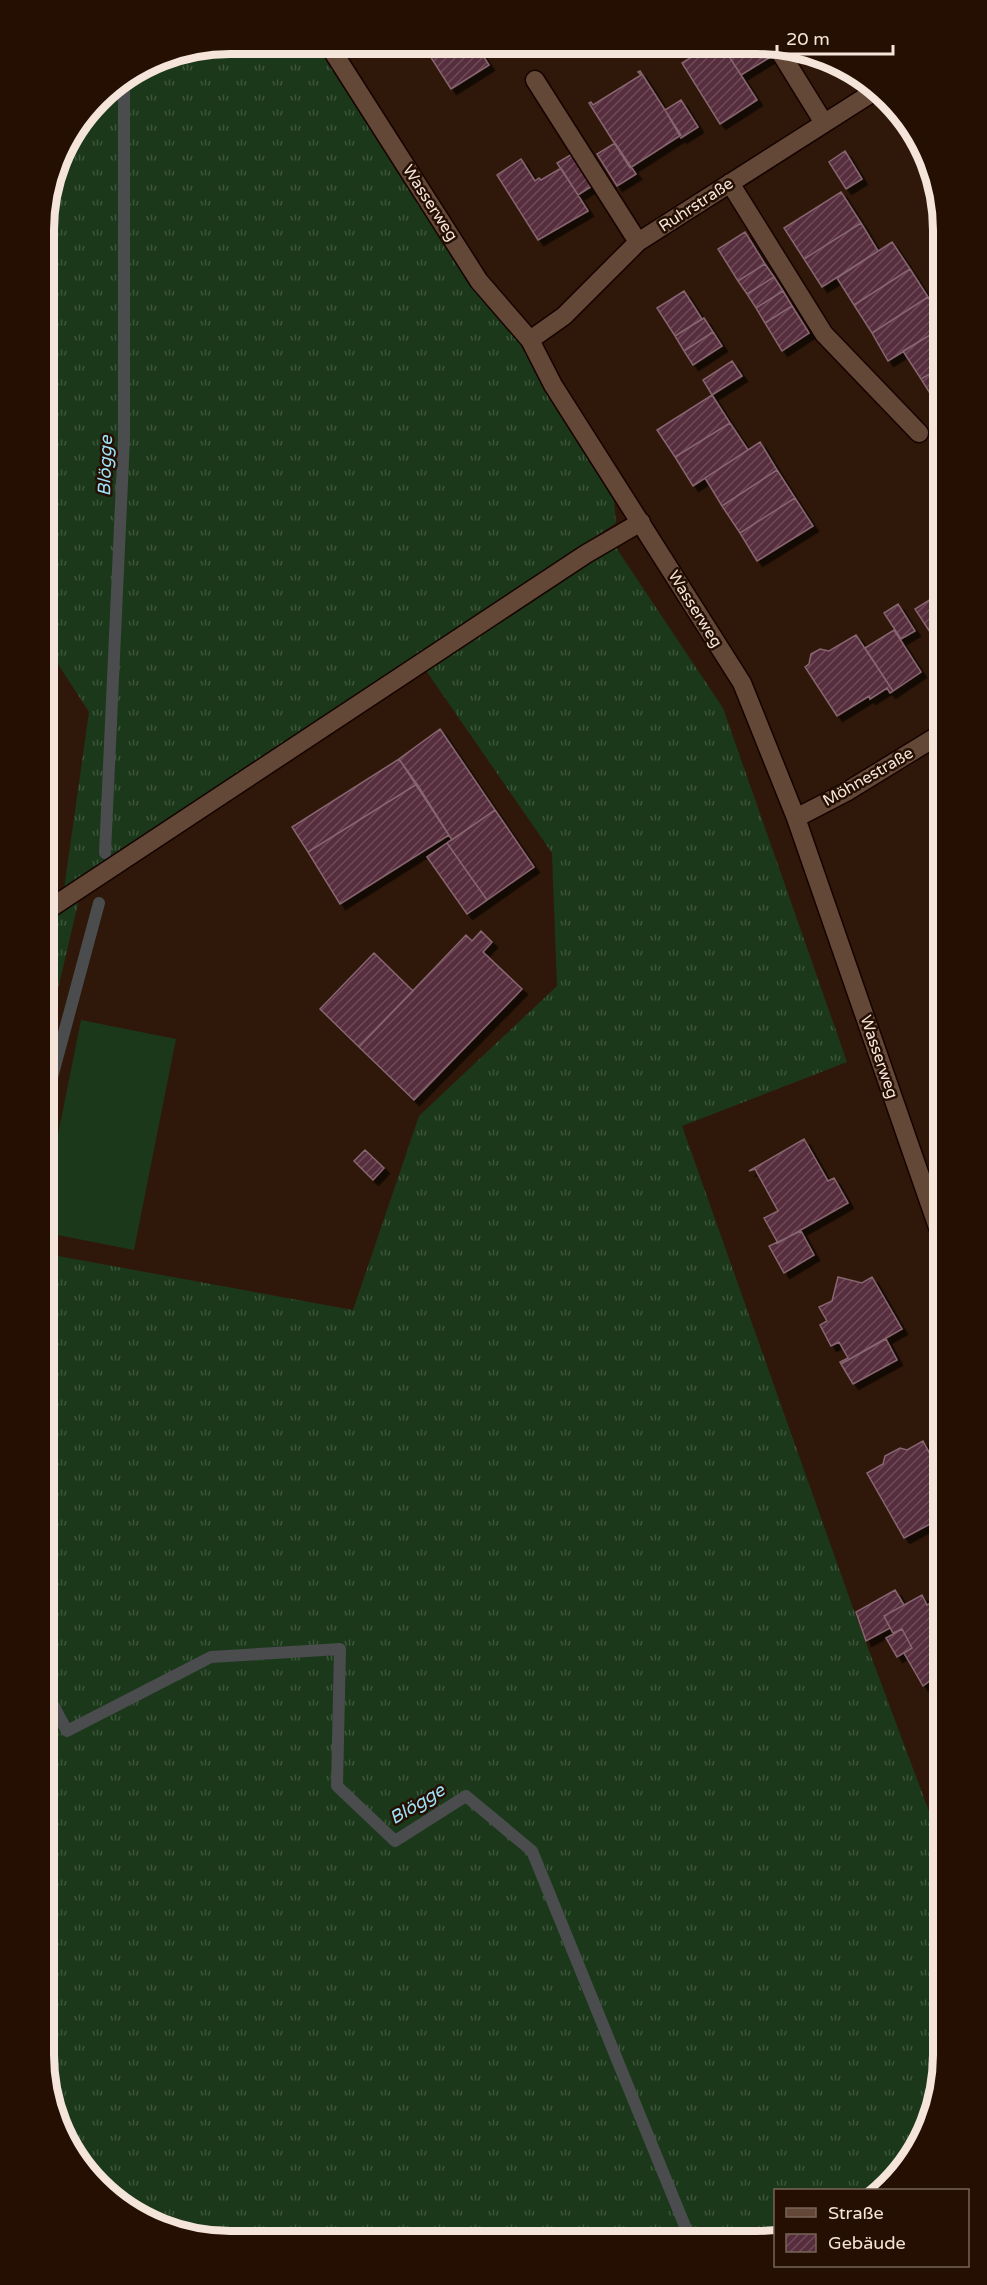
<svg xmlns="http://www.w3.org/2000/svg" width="987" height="2285" font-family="'Varela Round',sans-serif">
	<defs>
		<pattern id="grass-tufts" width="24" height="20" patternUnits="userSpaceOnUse" patternTransform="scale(1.5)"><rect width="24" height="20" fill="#1b381a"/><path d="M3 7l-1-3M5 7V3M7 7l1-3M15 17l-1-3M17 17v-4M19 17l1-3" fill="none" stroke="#3d553b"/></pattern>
		<pattern id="building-hatch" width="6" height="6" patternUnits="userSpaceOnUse" patternTransform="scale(1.5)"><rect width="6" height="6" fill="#562d3d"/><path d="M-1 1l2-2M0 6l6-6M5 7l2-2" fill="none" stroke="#6f4b58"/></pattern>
		<filter id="shadow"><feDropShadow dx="5.5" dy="5.5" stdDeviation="0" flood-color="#0009"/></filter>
	</defs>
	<rect width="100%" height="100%" fill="#2f1809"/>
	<path fill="url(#grass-tufts)" d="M230 44H320L477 292 521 344 544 390 614 501 616 523 64 889 89 712 45 644 44 217 63 147 107 90 159 58Z
		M615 546 723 708 847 1062 682 1126 853 1608 942 1846 943 2067 929 2126 905 2169 882 2190H776L775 2235 194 2238 147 2222 98 2187 50 2103 47 1254 353 1310 419 1116 557 986 552 853 425 669Z
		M81 891 46 1040V920Z"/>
	<path fill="#1b381a" d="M81 1020 176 1039 134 1250 47 1233V1189Z"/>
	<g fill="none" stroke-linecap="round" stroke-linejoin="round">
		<path stroke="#4a4c4d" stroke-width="12" d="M105 853 124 439V79
			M47 1096 99 903
			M49 1697 67 1731 211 1657 340 1649 337 1786 395 1841 466 1796 532 1851 689 2236"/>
	</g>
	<path fill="url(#building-hatch)" stroke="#876671" stroke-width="1.5" filter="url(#shadow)" d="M423 45H476L489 65 451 89Z
		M709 46 723 47 757 100 720 124 682 63Z
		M723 47H766L772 56 741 75Z
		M640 71 681 135 630 168 589 103 591 102 593 105 641 75 638 72Z
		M681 100 698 127 681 138 665 110Z
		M615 143 636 174 617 186 597 154Z
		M845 151 862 179 846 189 829 162Z
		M572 154 592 186 578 195 557 163Z
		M521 159 535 181 539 178 541 180 561 168 588 211 538 240 497 175Z
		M841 192 861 223 804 259 784 228Z
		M861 223 878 251 822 287 804 259Z
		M745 232 765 264 738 281 718 249Z
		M892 242 910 269 854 305 837 278Z
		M765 264 774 277 747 294 738 281Z
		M910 269 928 297 872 333 854 305Z
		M774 277 783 291 756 308 747 294Z
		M684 291 702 319 675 336 657 308Z
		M783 291 792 306 765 323 756 308Z
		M928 297 938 313V330L888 361 872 333Z
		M792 306 809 333 782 351 765 323Z
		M704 318 713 332 684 351 675 336Z
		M938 330V369L921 379 903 351Z
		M713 332 722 346 693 365 684 351Z
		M732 361 742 376 712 395 703 380Z
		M938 369V406L921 379Z
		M712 395 730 423 675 457 657 430Z
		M730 423 748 450 693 486 675 457Z
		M760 442 777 470 722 506 705 478Z
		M777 470 795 498 740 533 722 506Z
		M795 498 813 526 757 561 740 533Z
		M939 594V646L915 609Z
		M898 604 915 631 901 639 884 613Z
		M894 630 921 672 893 691 865 648Z
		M856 635 893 691 890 693 887 688 870 699 869 696 837 716 805 667 809 664 811 654 820 649 829 651Z
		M440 729 495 810 452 840 399 759Z
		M399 759 417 784 308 852 292 827Z
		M417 784 449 835 340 904 308 852Z
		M495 810 534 867 487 900 447 843Z
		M447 843 487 900 467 914 427 857Z
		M481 931 492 942 483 952 522 989 414 1100 359 1047 466 935 472 941Z
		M374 953 413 991 359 1047 320 1009Z
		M804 1139 828 1181 834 1178 848 1203 778 1243 764 1218 778 1211 755 1169 749 1171Z
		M365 1150 384 1168 373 1180 354 1161Z
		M801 1231 814 1255 784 1273 769 1246Z
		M838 1277 862 1283 872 1277 902 1329 841 1364 840 1362 848 1358 839 1342 831 1346 820 1325 827 1321 819 1307 832 1301Z
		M886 1339 897 1360 853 1384 841 1364Z
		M923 1441 941 1475V1518L904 1538 867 1473 883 1464 885 1456 900 1448 907 1450Z
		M941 1518V1547L933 1533 939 1530 934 1522Z
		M895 1590 904 1605 884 1616 890 1628 866 1641 856 1612Z
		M922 1595 927 1605 934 1602 942 1616V1690L938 1692 931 1680 923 1686 904 1653 912 1648 902 1629 893 1633 884 1616Z
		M902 1629 912 1648 897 1657 886 1638Z"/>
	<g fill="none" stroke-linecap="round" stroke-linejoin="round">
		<defs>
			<path id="minor" d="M328 44 479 281 530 340 553 385 742 683 796 818 941 1236
				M777 47 824 123
				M535 80 638 242
				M730 183 824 334 919 433
				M530 340 564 316 638 242 878 89
				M796 818 846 792 939 735
				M46 911 586 554 641 522"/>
		</defs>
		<use href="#minor" stroke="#160300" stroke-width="21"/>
		<use href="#minor" stroke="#634838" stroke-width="18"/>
	</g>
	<g text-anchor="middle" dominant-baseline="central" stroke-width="5" stroke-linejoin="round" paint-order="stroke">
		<g font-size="16" fill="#f5e4da" stroke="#250f02">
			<text transform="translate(430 203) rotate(57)">Wasserweg</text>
			<text transform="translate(696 205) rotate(-33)">Ruhrstraße</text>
			<text transform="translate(695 609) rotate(58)">Wasserweg</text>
			<text transform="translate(868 777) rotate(-30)">Möhnestraße</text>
			<text transform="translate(879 1057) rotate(71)">Wasserweg</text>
		</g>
		<g font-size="18" font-style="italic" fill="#9ee1f8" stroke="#250f02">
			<text transform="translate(105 466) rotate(-88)">Blögge</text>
			<text transform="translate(417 1804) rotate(-31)">Blögge</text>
		</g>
	</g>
	<path d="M0 0H987V2285H0ZM230 54H757A176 176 0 0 1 933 230V2055A176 176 0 0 1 757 2231H230A176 176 0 0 1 54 2055V230A176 176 0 0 1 230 54Z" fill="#250f02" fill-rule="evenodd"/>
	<path fill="none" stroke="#f5e4da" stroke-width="8" d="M230 54H757A176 176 0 0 1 933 230V2055A176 176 0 0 1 757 2231H230A176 176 0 0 1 54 2055V230A176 176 0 0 1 230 54Z"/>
	<rect x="774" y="2189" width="195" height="78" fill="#250f02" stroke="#786458" stroke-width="1.5"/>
	<rect x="786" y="2208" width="30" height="9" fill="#634838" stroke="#786458" stroke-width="1.5"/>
	<text x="828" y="2219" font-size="18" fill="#f5e4da">Straße</text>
	<rect x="786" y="2234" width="30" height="18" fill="url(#building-hatch)" stroke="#786458" stroke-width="1.5"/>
	<text x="828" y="2249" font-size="18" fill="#f5e4da">Gebäude</text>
	<path d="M777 45v9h116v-9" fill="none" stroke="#f5e4da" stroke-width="3"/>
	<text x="786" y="45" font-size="18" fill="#f5e4da" stroke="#250f02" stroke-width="4.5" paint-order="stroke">20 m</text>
</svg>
